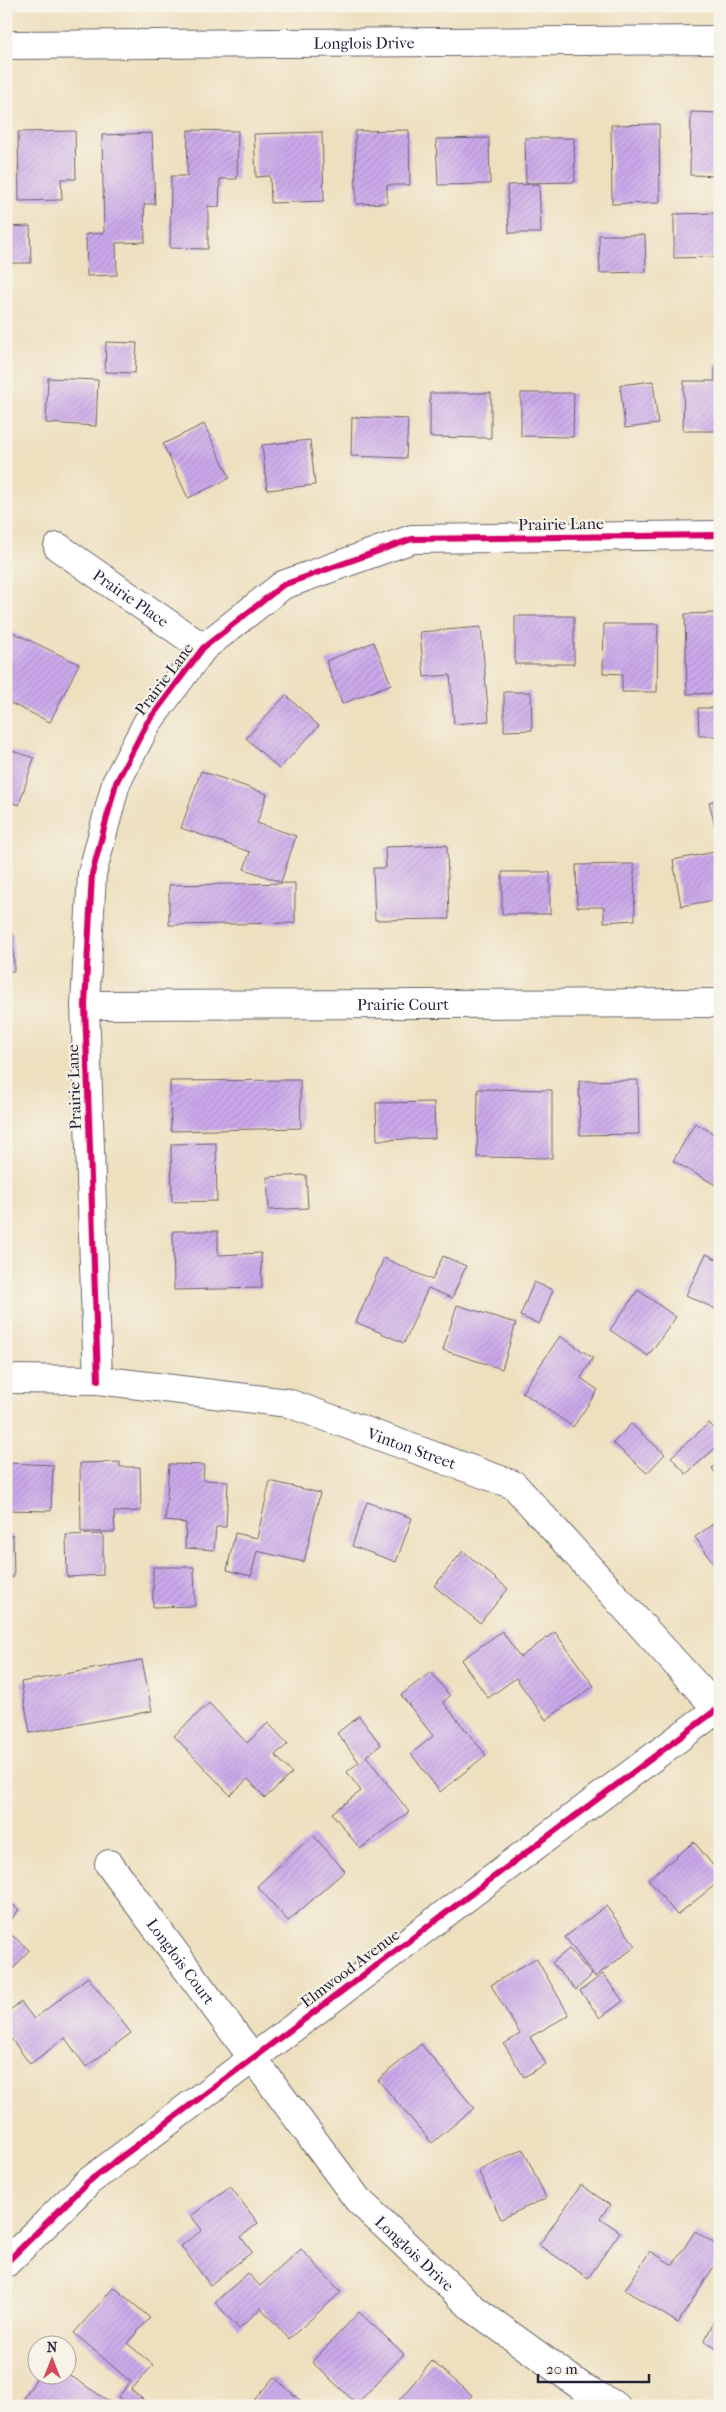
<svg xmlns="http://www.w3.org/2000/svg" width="726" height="2412" font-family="'IM FELL French Canon',serif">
	<defs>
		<pattern id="building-hatch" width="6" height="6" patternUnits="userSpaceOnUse" patternTransform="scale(1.25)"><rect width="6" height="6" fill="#cba8ea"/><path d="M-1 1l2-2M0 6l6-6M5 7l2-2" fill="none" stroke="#ae90ca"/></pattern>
	</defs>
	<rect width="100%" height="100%" fill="#f7f3e8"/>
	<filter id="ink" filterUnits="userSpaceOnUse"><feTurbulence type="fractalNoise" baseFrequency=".02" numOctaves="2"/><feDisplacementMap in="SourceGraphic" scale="10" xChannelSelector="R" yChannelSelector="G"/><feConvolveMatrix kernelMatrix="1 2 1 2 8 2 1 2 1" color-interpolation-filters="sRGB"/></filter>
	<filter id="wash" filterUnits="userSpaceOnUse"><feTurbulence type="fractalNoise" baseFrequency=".0096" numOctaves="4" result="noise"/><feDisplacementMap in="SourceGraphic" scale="20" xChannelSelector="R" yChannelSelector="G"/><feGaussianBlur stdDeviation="1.12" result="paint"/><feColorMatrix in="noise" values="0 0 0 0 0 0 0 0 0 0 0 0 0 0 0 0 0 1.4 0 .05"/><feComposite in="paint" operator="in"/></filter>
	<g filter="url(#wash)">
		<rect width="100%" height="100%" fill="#eee0bf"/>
		<g id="blocks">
			<path fill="url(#building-hatch)" d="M691 112 720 113V176L690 175Z
				M659 124 660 203 612 204 611 125Z
				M188 130 238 131 237 179H220L219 207 208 206V249L170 248 171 176H187Z
				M409 130 410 185H387V203L356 204 355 131Z
				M75 131 76 179H61L62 200 19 201 18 132Z
				M322 132 324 201 271 203 270 176 256 177 254 134Z
				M152 133 155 204H144L145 242 116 243 117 275 87 276 86 234 104 233 102 135Z
				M489 138 490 184 438 185 436 139Z
				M525 138H574L575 182 526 183Z
				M539 184 541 233H509L507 185Z
				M718 213 719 257 674 258V214Z
				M30 226 31 263H7L6 227Z
				M599 235H645L646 272 600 273Z
				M106 342 137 343 135 373 105 372Z
				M715 364H720V431H683L684 381H715Z
				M48 378 98 380 96 426 46 423Z
				M653 381 658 424 625 428 620 385Z
				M430 393H491V438L430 437Z
				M521 393H574L573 437 521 436Z
				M352 417 408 419 406 458 351 456Z
				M204 424 230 478 188 498 163 444Z
				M310 440 315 485 267 490 262 445Z
				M719 613 720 693 687 694 685 614Z
				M515 616H574V664H515Z
				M604 624H658L657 692H622V674L603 673Z
				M481 627 489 721 454 724 450 675 424 677 420 632Z
				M6 629 79 664 50 722 6 701Z
				M374 642 391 684 342 704 326 661Z
				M504 692H531L532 730 504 731Z
				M286 695 319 726 279 769 246 738Z
				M698 708H720V736H699Z
				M6 749 34 758 19 805 6 801Z
				M201 771 267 794 257 823 296 836 281 882 244 869 250 852 181 828Z
				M720 799V837H718L709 802Z
				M447 845 449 919 375 920 373 868H386L385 847Z
				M720 851V899L681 906 673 860Z
				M634 864 635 920 604 922V907H577L576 865Z
				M502 872H550V914H502Z
				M295 883V923L169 925V885Z
				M6 933H13L14 971H6Z
				M6 1037H8L9 1072H6Z
				M300 1080 301 1128 171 1131 170 1081Z
				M638 1080 639 1134 580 1135 579 1081Z
				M478 1089 552 1090V1158L477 1157Z
				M434 1102 435 1138 377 1140 376 1103Z
				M695 1123 720 1137 719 1187 673 1161Z
				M216 1143 217 1201 172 1202 171 1144Z
				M306 1175 308 1208 269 1210 267 1177Z
				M173 1231H218V1255L261 1253 262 1288 174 1290Z
				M706 1254 720 1261V1311L686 1295Z
				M443 1256 466 1266 452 1298 428 1288 404 1343 356 1322 384 1258 432 1280Z
				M534 1282 553 1290 539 1324 520 1316Z
				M638 1290 676 1317 648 1356 610 1330Z
				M457 1305 516 1323 502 1369 443 1350Z
				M560 1336 593 1358 581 1378 598 1390 573 1427 522 1392Z
				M709 1423 720 1434V1444L686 1474 671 1457Z
				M631 1424 665 1454 647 1473 613 1443Z
				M120 1462V1467H140L141 1511 114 1512 115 1532H81L80 1463Z
				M6 1463 53 1465 51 1511 6 1510Z
				M720 1463V1480L712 1468Z
				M169 1464 204 1465 203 1480 228 1481 226 1527H216L214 1550 185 1548 186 1523 165 1521Z
				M270 1481 320 1493 304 1562 257 1551 251 1576 227 1570 235 1533 257 1538Z
				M367 1502 412 1518 396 1562 352 1546Z
				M720 1519V1572L695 1537Z
				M103 1534V1575L67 1577 66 1535Z
				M13 1535 14 1577H6V1536Z
				M463 1551 508 1589 480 1623 434 1586Z
				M153 1567H194L195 1606 153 1607Z
				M502 1631 520 1657 555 1632 594 1686 546 1720 516 1678 488 1698 461 1660Z
				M142 1660 152 1711 30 1733 21 1682Z
				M431 1672 450 1696 443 1702 486 1755 440 1792 411 1754 433 1736 401 1695Z
				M209 1703 247 1743 268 1723 288 1744 275 1755 292 1773 265 1798 248 1779 230 1795 174 1736Z
				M359 1716 381 1745 366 1756 409 1812 360 1849 332 1813 361 1791 347 1772 359 1762 337 1733Z
				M313 1835 345 1871 288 1921 257 1886Z
				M694 1842 720 1874V1881L677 1915 648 1879Z
				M6 1899 19 1910 6 1925Z
				M606 1906 636 1946 595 1977 565 1937Z
				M6 1930 29 1950 6 1978Z
				M569 1949 592 1975 576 1990 552 1963Z
				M536 1958 569 2015 530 2037 546 2064 524 2077 504 2044 520 2034 491 1985Z
				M603 1974 623 2001 600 2018 580 1991Z
				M88 1977 131 2033 86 2067 65 2038 30 2064 6 2032V2013L21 2002 34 2019Z
				M421 2044 474 2108 432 2143 378 2080Z
				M523 2149 546 2198 501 2219 478 2170Z
				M581 2185 610 2205 600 2218 620 2232 588 2278 539 2245Z
				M230 2186 258 2223 241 2237 252 2252 210 2285 181 2246 202 2230 191 2216Z
				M695 2231 720 2247V2257L678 2323 625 2290 650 2251 673 2265Z
				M301 2249 341 2292 289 2339 261 2308 239 2329 215 2302 248 2273 260 2286Z
				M114 2287 150 2318 127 2343 153 2365 131 2390 146 2402 142 2406H128L118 2397 131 2382 74 2333Z
				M720 2308V2350L704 2342Z
				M359 2312 404 2354 357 2404 312 2362Z
				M432 2361 472 2395 463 2406H394Z
				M39 2374H68L116 2406H19Z
				M274 2377 304 2404 303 2406H249Z"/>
		</g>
	</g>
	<g filter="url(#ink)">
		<use href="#blocks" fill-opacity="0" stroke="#696469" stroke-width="1"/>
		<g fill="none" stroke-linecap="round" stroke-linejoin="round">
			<defs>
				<g id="minor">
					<path id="s1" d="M6 45 720 40"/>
					<path id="s2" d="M58 547 203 648"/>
					<path id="s3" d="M85 1005 720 1003"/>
					<path id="s4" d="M6 1379 98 1380 288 1403 514 1485 720 1712"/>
					<path d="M98 1380 85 1005 92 874 116 783 147 723 203 648 283 585 412 539 720 535"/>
					<path id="s5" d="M109 1864 358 2200 474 2309 582 2387 616 2406"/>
				</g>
				<path id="tertiary" d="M6 2263 88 2182 720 1707"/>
			</defs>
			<use href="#minor" stroke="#696469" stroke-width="30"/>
			<use href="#tertiary" stroke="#696469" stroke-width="30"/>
			<use href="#minor" stroke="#fff" stroke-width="28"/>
			<use href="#tertiary" stroke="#fff" stroke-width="28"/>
			<defs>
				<path id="cycleway" d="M98 1380 85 1005 92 874 116 783 147 723 203 648 283 585 412 539 720 535
					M6 2263 88 2182 720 1707"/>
			</defs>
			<use href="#cycleway" stroke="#f7f3e8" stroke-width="9"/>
			<use href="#cycleway" stroke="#d6006c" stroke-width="6"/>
		</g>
	</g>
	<g text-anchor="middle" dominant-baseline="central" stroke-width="4.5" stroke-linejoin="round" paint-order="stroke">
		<g font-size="16" fill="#22223b" stroke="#f7f3e8">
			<text stroke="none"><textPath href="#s1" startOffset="358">Longlois Drive</textPath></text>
			<text transform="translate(561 524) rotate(-1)">Prairie Lane</text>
			<text stroke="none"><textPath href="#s2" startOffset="89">Prairie Place</textPath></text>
			<text transform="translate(164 679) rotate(-53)">Prairie Lane</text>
			<text stroke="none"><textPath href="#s3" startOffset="318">Prairie Court</textPath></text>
			<text transform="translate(74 1087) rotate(-92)">Prairie Lane</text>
			<text stroke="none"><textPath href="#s4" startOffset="415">Vinton Street</textPath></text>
			<text stroke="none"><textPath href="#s5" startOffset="121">Longlois Court</textPath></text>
			<text transform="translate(350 1968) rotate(-37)">Elmwood Avenue</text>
			<text stroke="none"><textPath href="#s5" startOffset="496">Longlois Drive</textPath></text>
		</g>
	</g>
	<rect width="726" height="2412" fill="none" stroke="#f7f3e8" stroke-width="25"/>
	<g transform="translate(52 2360)"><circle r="24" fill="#f7f3e8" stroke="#a29fa3"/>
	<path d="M0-4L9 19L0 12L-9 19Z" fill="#d1495b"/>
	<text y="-8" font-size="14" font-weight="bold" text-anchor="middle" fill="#22223b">N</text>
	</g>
	<path d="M538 2374v8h111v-8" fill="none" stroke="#22223b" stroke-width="2.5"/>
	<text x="546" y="2374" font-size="15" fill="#22223b" stroke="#f7f3e8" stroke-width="4" paint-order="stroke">20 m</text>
</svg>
